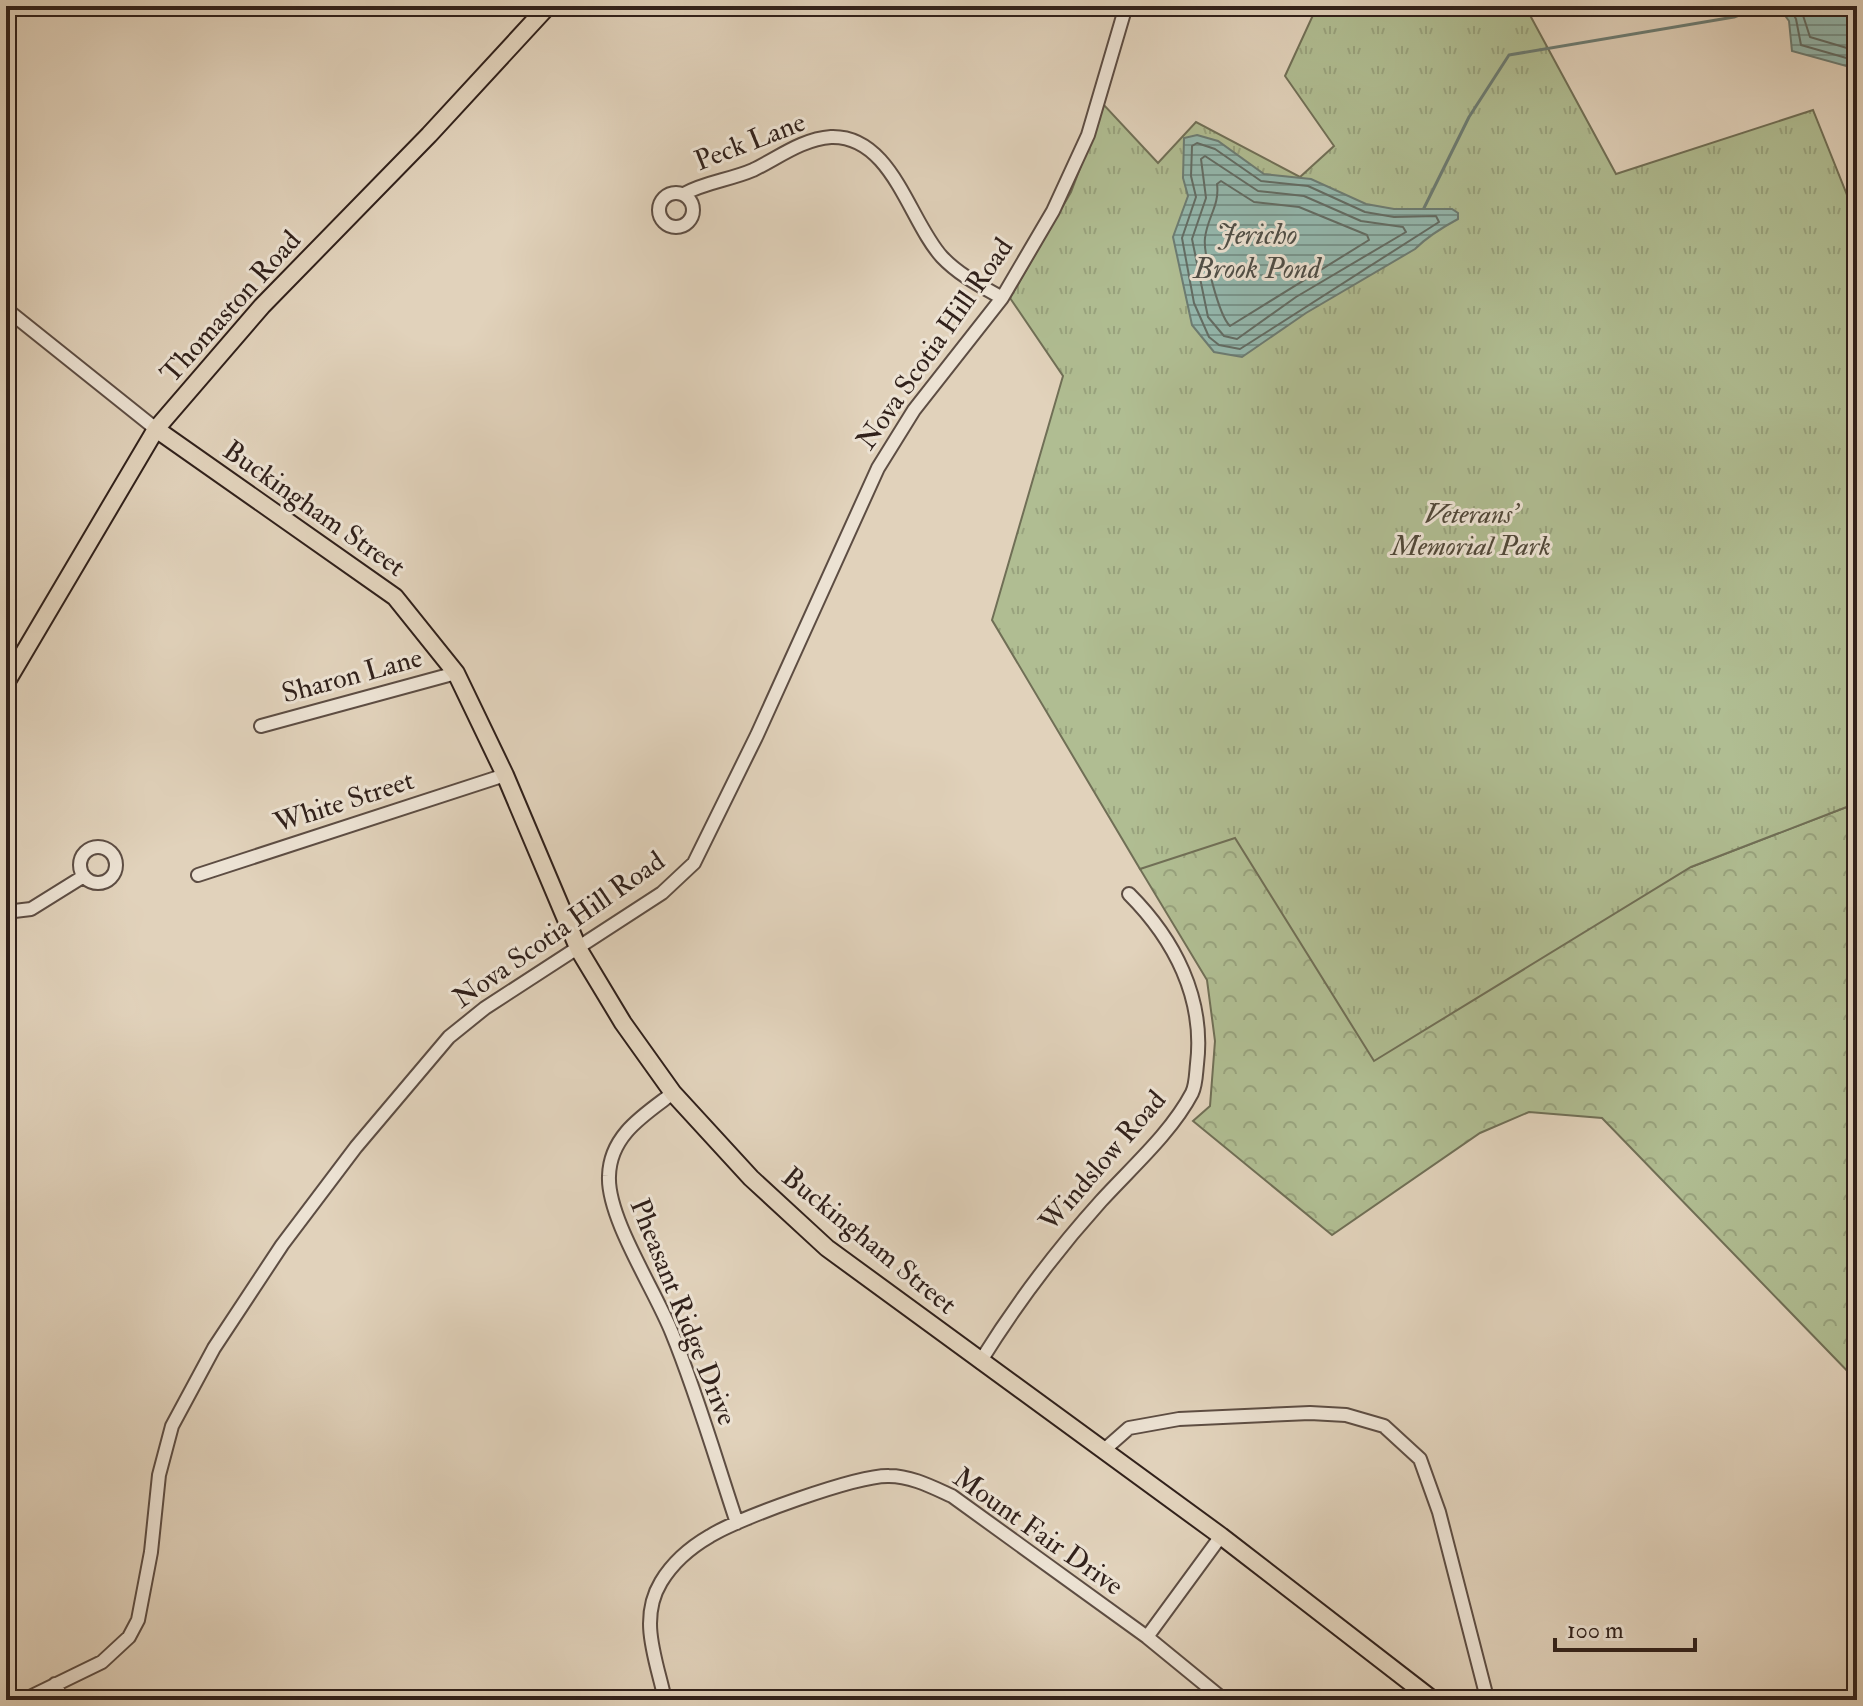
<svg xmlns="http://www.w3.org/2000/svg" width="1863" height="1706" font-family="'IM FELL Double Pica',serif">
	<defs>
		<pattern id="forest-crowns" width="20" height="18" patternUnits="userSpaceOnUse" patternTransform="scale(2)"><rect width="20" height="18" fill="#b0bd92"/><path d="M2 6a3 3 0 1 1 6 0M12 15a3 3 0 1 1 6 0" fill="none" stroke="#98a27d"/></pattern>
		<pattern id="park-tufts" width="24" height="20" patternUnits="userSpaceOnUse" patternTransform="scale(2)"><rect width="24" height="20" fill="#b0bd92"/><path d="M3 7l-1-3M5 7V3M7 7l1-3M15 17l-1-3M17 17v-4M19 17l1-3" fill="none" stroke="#98a27d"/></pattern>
		<pattern id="water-rules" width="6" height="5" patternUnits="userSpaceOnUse" patternTransform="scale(2)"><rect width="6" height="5" fill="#94b8ae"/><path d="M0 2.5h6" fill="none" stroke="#79958d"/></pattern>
	</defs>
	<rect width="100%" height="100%" fill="#e1d2bb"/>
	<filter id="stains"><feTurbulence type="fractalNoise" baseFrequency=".0025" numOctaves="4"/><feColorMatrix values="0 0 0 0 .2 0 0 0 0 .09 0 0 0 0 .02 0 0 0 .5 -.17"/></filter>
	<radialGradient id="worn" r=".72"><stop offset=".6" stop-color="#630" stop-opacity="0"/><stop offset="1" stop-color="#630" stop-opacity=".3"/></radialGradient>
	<path fill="url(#forest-crowns)" stroke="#706f56" stroke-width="2" d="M1857 803V1381L1602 1118 1529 1112 1480 1133 1332 1235 1193 1121 1210 1106 1215 1041 1207 980 1140 869 1237 817 1691 867Z"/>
	<path fill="url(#park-tufts)" stroke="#706f56" stroke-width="2" d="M1311 6H1525L1616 174 1813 110 1857 220V803L1691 867 1374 1061 1235 838 1140 869 992 620 1063 376 1010 298 1071 192 1104 105 1158 163 1196 122 1300 177 1334 146 1285 76 1314 13Z"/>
	<path fill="url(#water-rules)" stroke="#6c7c73" stroke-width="2" d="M1778 6H1857V69L1792 51 1789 21Z
		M1197 135 1218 141 1264 174 1311 179 1366 204 1394 209H1452L1458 213V219C1443 227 1428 236 1415 249L1306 313 1242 357 1214 352 1192 325 1173 237 1188 196 1183 178 1184 138Z"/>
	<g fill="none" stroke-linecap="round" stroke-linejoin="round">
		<path stroke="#626c64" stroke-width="2" d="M1789 6 1796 19 1801 45 1857 61
			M1800 6 1810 37 1857 51
			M1197 143 1215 149 1261 181 1308 186 1365 212 1394 217 1436 216 1439 222 1240 349 1219 345 1209 337 1194 303 1182 238 1196 197 1191 176 1192 146Z
			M1205 156 1258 191 1304 196 1361 221 1403 227 1406 232 1296 297 1237 339 1224 336 1208 317 1192 239 1206 198 1201 159Z
			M1221 181 1254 202 1299 207 1367 235 1369 240 1230 326C1219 316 1203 253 1205 238 1207 218 1220 205 1217 184Z"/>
		<path stroke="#6c7c73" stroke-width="3" d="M1424 208 1469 117 1509 55 1734 17 1762 6"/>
		<defs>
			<path id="minor" d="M659 210a17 17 0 1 1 34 0a17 17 0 1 1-34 0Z
				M684 194C705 182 730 180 753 170 778 158 802 139 831 137 892 135 909 221 942 257 959 275 981 286 1002 298
				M6 309 156 429
				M261 726 456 673
				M80 865a18 18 0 1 1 36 0a18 18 0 1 1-36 0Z
				M198 875 505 775
				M6 912 31 909 84 876
				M673 1093C644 1115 610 1135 609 1176 607 1218 655 1290 672 1333 697 1394 716 1460 737 1523
				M980 1362C1016 1304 1055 1252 1101 1201 1131 1168 1171 1133 1192 1093 1196 1085 1196 1073 1197 1064 1205 998 1174 939 1129 894
				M1104 1450 1129 1428 1179 1419 1310 1413 1346 1415 1384 1426 1420 1459 1439 1512 1486 1694 1484 1700
				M1147 1637 1221 1536
				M55 1684 63 1700
				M24 1700 102 1662 129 1637 138 1620 151 1552 159 1475 172 1426 214 1348 282 1245 356 1147 449 1037 485 1008 662 893 694 863 757 735 878 468 914 410 1002 298 1053 211 1088 135 1126 6
				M665 1700C657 1661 638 1620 661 1582 673 1562 691 1547 710 1536 739 1518 857 1475 889 1476 911 1476 932 1487 952 1496L1147 1637 1224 1700"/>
			<path id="major" d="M156 429 395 597 456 673 505 775 579 950 623 1023 673 1093 751 1178 827 1248 1221 1536 1433 1700
				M6 683 156 429 262 306 429 135 548 6"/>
		</defs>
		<use href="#minor" stroke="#5d4d43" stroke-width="16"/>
		<use href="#major" stroke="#31211b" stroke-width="20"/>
		<use href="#minor" stroke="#ece2d3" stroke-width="12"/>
		<use href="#major" stroke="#e1d2bb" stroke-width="16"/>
	</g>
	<g text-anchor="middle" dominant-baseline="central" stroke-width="6" stroke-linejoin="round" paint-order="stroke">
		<g font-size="28" fill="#31211b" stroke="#ece2d3">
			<text transform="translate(750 142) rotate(-21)">Peck Lane</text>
			<text transform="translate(231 307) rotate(-48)">Thomaston Road</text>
			<text transform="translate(935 344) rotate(-55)">Nova Scotia Hill Road</text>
			<text transform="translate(314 509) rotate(35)">Buckingham Street</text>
			<text transform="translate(352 676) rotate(-15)">Sharon Lane</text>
			<text transform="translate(344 802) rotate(-18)">White Street</text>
			<text transform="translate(559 930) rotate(-35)">Nova Scotia Hill Road</text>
			<text transform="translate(1103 1161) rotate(-49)">Windslow Road</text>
			<text transform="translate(869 1241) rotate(39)">Buckingham Street</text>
			<text transform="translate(683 1312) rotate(68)">Pheasant Ridge Drive</text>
			<text transform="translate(1038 1532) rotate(35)">Mount Fair Drive</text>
		</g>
		<g font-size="28" font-style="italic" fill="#514839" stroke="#ece2d3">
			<text x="1471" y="514">Veterans'<tspan x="1471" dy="32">Memorial Park</tspan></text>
		</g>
		<g font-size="30" font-style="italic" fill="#4f4e47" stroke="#ece2d3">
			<text x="1257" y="234">Jericho<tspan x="1257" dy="34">Brook Pond</tspan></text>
		</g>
	</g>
	<rect width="1863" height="1706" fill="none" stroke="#e1d2bb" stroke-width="32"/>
	<rect x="8" y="8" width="1847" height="1690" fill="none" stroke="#31211b" stroke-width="4"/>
	<rect x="16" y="16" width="1831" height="1674" fill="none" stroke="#31211b" stroke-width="2"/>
	<path d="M1555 1638v12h140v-12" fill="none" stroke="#31211b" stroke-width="4"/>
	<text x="1567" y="1638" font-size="24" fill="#31211b" stroke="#ece2d3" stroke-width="6" paint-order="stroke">100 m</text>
	<rect width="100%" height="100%" filter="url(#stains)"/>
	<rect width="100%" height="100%" fill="url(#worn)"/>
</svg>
